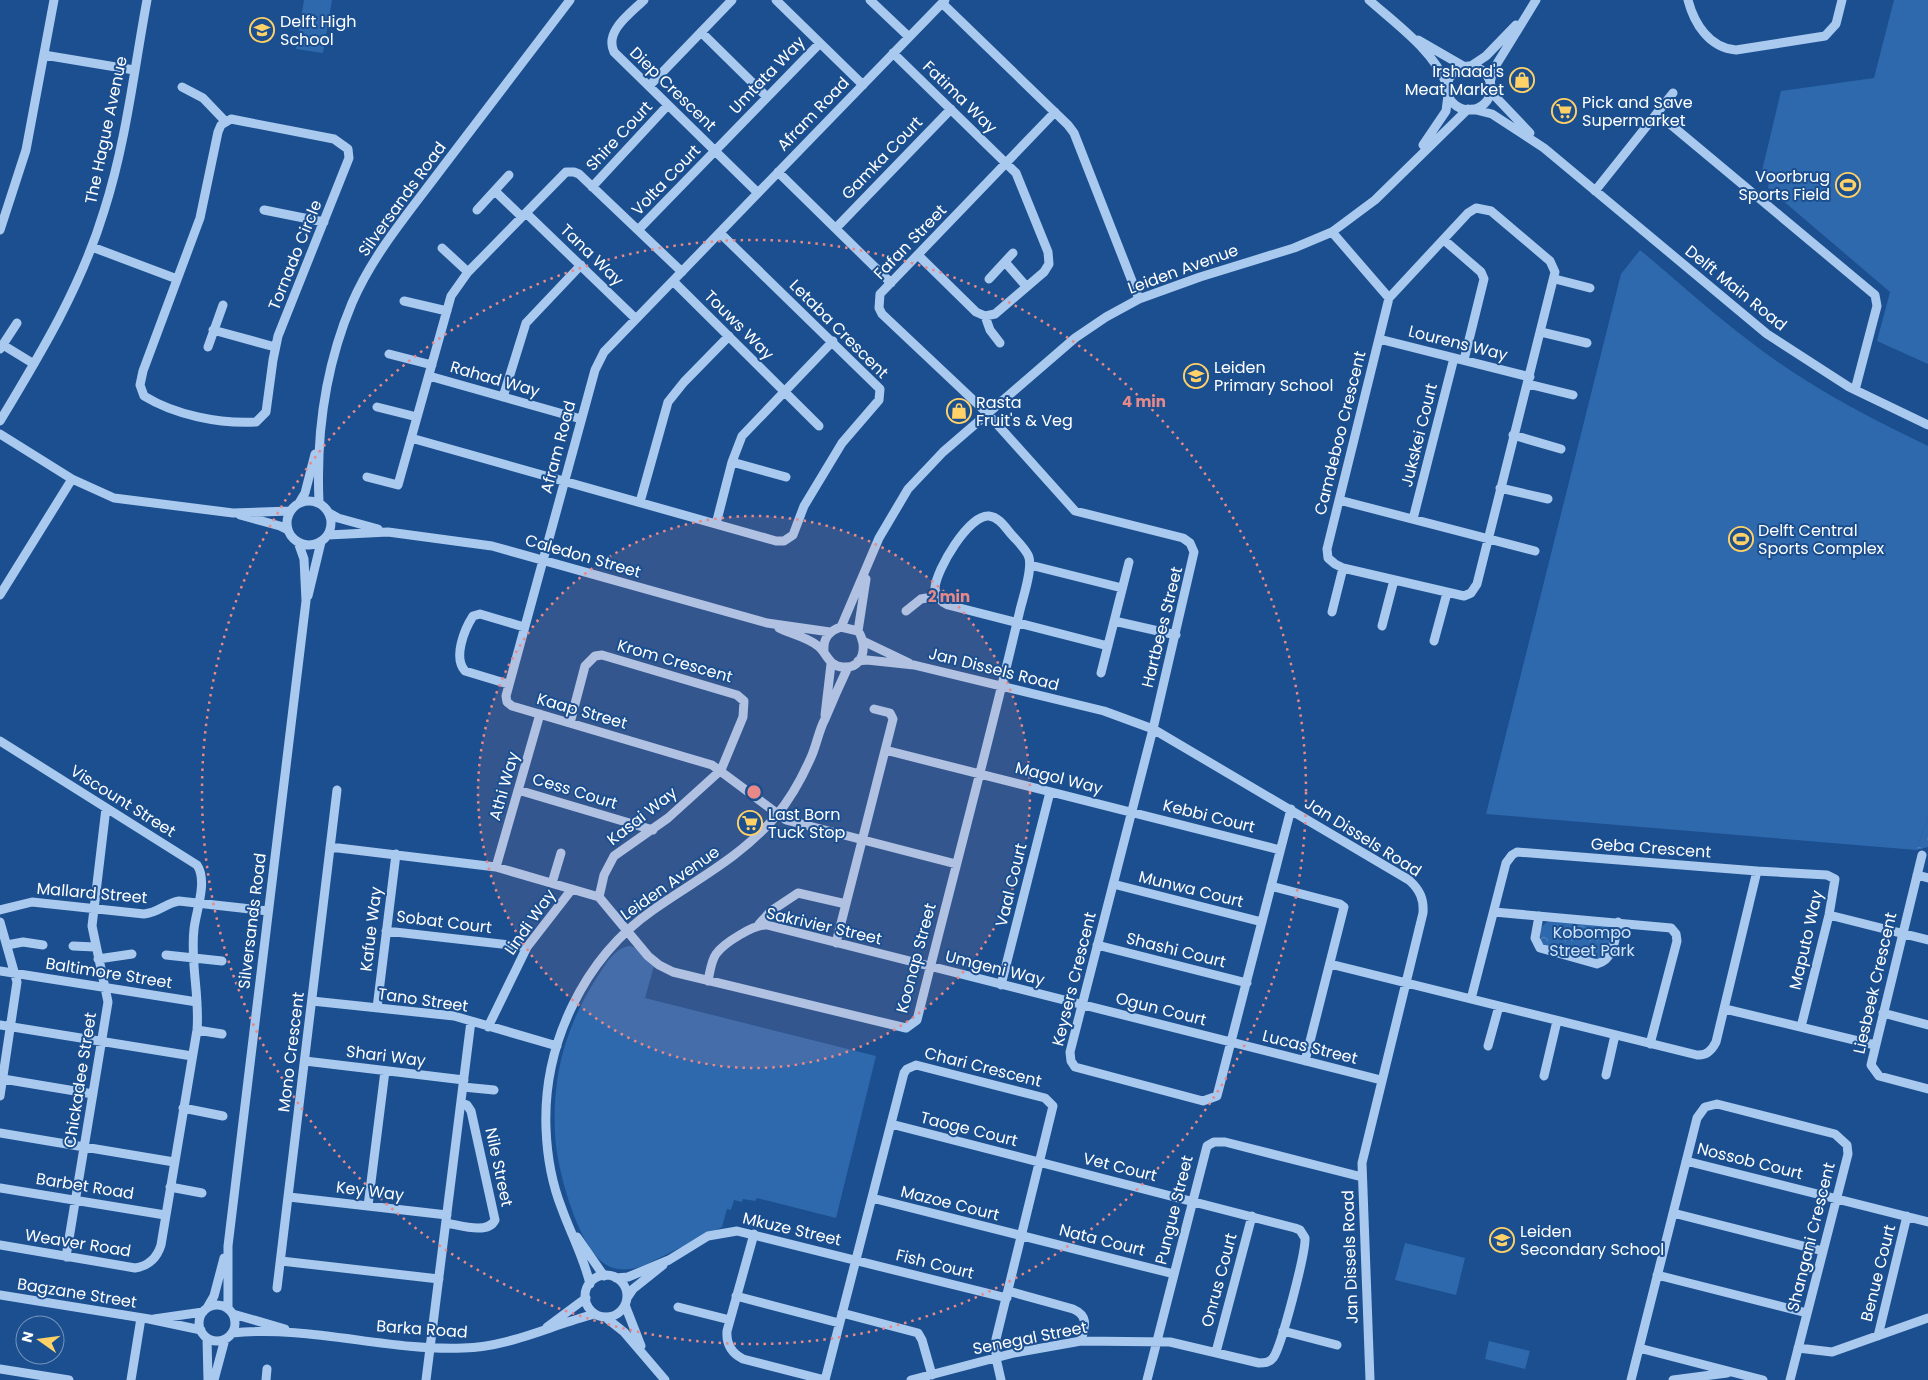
<svg xmlns="http://www.w3.org/2000/svg" width="1928" height="1380" font-family="Poppins,sans-serif">
	<defs>
		<pattern id="forest-crowns" width="20" height="18" patternUnits="userSpaceOnUse" patternTransform="scale(1.25)"><rect width="20" height="18" fill="#2e69ad"/><path d="M2 6a3 3 0 1 1 6 0M12 15a3 3 0 1 1 6 0" fill="none" stroke="#4d80b9"/></pattern>
	</defs>
	<rect width="100%" height="100%" fill="#1b4f8f"/>
	<path fill="#2e69ad" d="M304 0H332L323 53 296 49Z
		M1894 0H1928V364L1877 341 1890 292 1768 188 1769 182 1761 175 1781 91 1874 78Z
		M1640 250C1676 280 1711 312 1748 340 1803 383 1865 416 1928 446V818L1916 850 1486 814 1621 274Z
		M630 946 637 948 654 966 645 998 876 1056 836 1218 757 1198 755 1201 743 1199 742 1202 734 1200 731 1210 727 1209 722 1227 645 1265C631 1271 613 1272 601 1261 577 1240 560 1177 556 1146 554 1125 554 1103 557 1082 562 1045 576 1010 596 979 604 967 613 948 630 946Z
		M1405 1243 1465 1258 1456 1295 1395 1280Z
		M1489 1341 1530 1351 1525 1369 1485 1359Z"/>
	<path fill="url(#forest-crowns)" d="M1928 818V847L1916 850Z
		M1550 921 1607 926 1612 934 1607 954 1598 960 1543 946C1539 936 1538 925 1550 921Z"/>
	<g fill="none" stroke-linecap="round" stroke-linejoin="round">
		<path stroke="#a9c9ee" stroke-width="9" d="M644 0C631 13 604 31 614 52L758 193
			M776 0 863 85
			M870 0 909 37
			M945 0 604 352 595 370 506 696 507 702 512 706 712 765 786 820 956 864
			M1369 0C1396 24 1433 50 1447 85
			M1688 0C1694 23 1709 48 1736 50L1825 36 1836 24 1842 0
			M942 3 1068 125 1074 133 1139 299
			M701 32 767 97
			M1418 40 1463 66
			M893 53 1016 173 1048 252 1049 264 1044 272 995 314 985 316 976 312 918 255
			M44 55 134 70
			M1471 66 1486 56 1516 25
			M1447 88a22 22 0 1 1 44 0a22 22 0 1 1-44 0Z
			M1490 83 1493 70 1536 0
			M649 86 732 0
			M182 87 203 98 225 121
			M1490 91 1530 133
			M1472 109 1492 114 1544 148 1767 334 1849 387 1928 425
			M1055 112 880 294 879 308 882 314 987 413 1075 511 1183 538 1190 543 1194 552 1153 729 1070 1052 1071 1061 1075 1067 1203 1101 1217 1096 1291 809
			M1658 114 1875 295 1877 306 1855 390
			M231 119 334 139 348 149 349 158 278 336 273 360 266 412 256 422C219 424 175 415 144 396L140 385 143 371 200 218 218 132 221 125Z
			M1423 145 1446 111 1448 95
			M778 172 891 283
			M592 187 668 105
			M495 191 522 217
			M1595 191 1673 93
			M264 210 324 222
			M477 210 509 175
			M526 213 636 319
			M836 228 951 109
			M0 230 26 150 54 0
			M638 230 820 43
			M1332 232 1389 298 1327 549 1328 558 1335 564 1343 568 1464 596 1471 593 1477 584 1555 272 1550 261 1491 211 1476 208 1468 213 1389 298
			M1444 240 1481 272 1484 279 1464 360
			M92 247 177 279
			M442 248 468 272
			M1005 262 1026 286
			M989 279 1013 253
			M1555 279 1590 288
			M673 281 819 426
			M404 301 447 311
			M985 316 990 330 1000 343
			M213 330 275 347
			M1541 332 1587 343
			M1379 339 1530 377
			M3 345 34 364
			M208 347 223 305
			M0 349 17 323
			M389 354 432 365
			M429 376 581 419
			M1528 384 1573 395
			M503 397 526 323 581 265
			M377 407 417 417
			M0 421C41 353 81 287 104 211 126 143 134 70 147 0
			M0 434 72 479 114 498 233 513 290 511
			M1513 435 1561 449
			M411 438 776 541H784L793 535 804 506 842 443 879 400 880 389 720 233
			M732 462 786 477
			M367 477 398 485 451 296 468 272 566 172H574L579 174 682 272
			M1500 488 1548 499
			M1339 500 1535 551
			M287 523a22 22 0 1 1 44 0a22 22 0 1 1-44 0Z
			M319 502C316 433 325 367 352 303 373 254 410 211 442 168 485 112 528 56 570 0
			M640 502 668 402 684 382 729 336
			M299 503 305 493 315 454
			M329 513 338 518 378 529
			M240 515 280 526 288 530
			M1413 519 1454 358
			M716 524 732 462 742 436 833 341
			M328 535 388 532 492 546 767 623 830 632
			M1030 565 1122 588
			M0 595 72 479
			M308 596 321 542
			M906 611 921 599 937 596
			M1332 612 1343 568
			M1114 621 1176 635
			M1382 626 1394 580
			M841 627 879 538 908 489 943 452 1075 338 1106 317 1139 299 1200 277 1294 248 1332 232 1375 200 1468 109
			M779 628C791 634 807 637 818 646 827 653 829 667 843 667 864 669 868 645 858 631L841 627C829 631 823 638 824 651
			M858 631 866 579
			M863 641 909 663
			M1434 641 1447 593
			M858 661 867 660 914 665 1104 711 1153 729 1409 880C1420 890 1424 899 1423 913L1362 1163 1370 1380
			M1101 673 1129 562
			M508 684 465 671C453 658 464 630 473 616L480 614 524 627
			M825 715 831 664
			M570 723 585 666 595 656 602 655 737 695 744 701 743 717 721 770 668 818 614 856 604 875 599 897
			M0 741 197 865C208 881 196 911 194 929 190 963 200 996 197 1030L161 1245C157 1258 148 1266 135 1268L0 1245
			M885 750 1280 850
			M518 790 653 830
			M330 847 496 867 599 897 648 956 659 965 673 972 906 1028 917 1020C951 883 988 747 1020 610 1023 597 1034 566 1028 555 1024 547 1017 541 1011 534 1005 527 999 517 989 516 969 514 936 570 935 588 935 596 941 602 948 605L1108 646
			M1922 855 1871 1065 1879 1076 1928 1089
			M496 867 540 714
			M1757 871 1827 875 1835 879 1829 915 1801 1027
			M1917 875 1928 878
			M552 883 561 853
			M1113 884 1262 922
			M1271 886 1340 904 1344 907 1305 1061
			M0 910 32 902 144 914C158 913 166 903 179 901L268 911
			M1494 912 1671 928 1676 934 1677 941 1650 1044
			M1829 915 1928 940
			M1539 916 1535 938 1540 948 1597 964C1615 959 1615 938 1618 922
			M0 922 17 982 0 1096
			M759 924 771 911 798 893 846 904
			M386 931 527 947
			M836 943 893 719 890 713 874 709
			M7 945 23 942 43 945
			M1097 945 1247 983
			M73 946 95 947
			M166 955 222 961
			M98 959 132 954
			M1330 964 1697 1055C1707 1056 1712 1050 1716 1042L1757 871 1517 852 1512 855 1506 863 1471 999
			M0 971 197 1002
			M708 981C710 972 711 961 716 954 724 943 754 924 767 925L1381 1080
			M1001 985 1050 792
			M312 1001 454 1016 557 1046
			M377 1008 396 854
			M1725 1009 1875 1045
			M1883 1013 1928 1025
			M0 1025 192 1056
			M488 1027 527 947 572 889
			M197 1030 222 1034
			M1488 1046 1499 1006
			M305 1061 464 1080
			M1606 1075 1615 1035
			M1544 1076 1557 1021
			M3 1079 93 1094
			M463 1087 494 1090
			M183 1108 223 1116
			M891 1124 1295 1228 1300 1230 1305 1238C1306 1252 1281 1348 1273 1358 1269 1363 1264 1363 1259 1363L1170 1342 1081 1341 1014 1353 911 1380
			M0 1133 174 1162
			M1686 1161 1928 1222
			M170 1187 202 1193
			M0 1188 165 1215
			M289 1197 447 1215
			M872 1198 1174 1274
			M368 1206 385 1071
			M1673 1213 1823 1251
			M446 1223C459 1225 488 1235 495 1220L471 1111 467 1105 461 1103
			M754 1234 727 1331C726 1344 731 1353 743 1359L825 1380
			M577 1237 604 1276
			M66 1257 108 1002 92 926 106 808
			M281 1261 439 1279
			M1657 1275 1807 1313
			M585 1296a21 21 0 1 1 42 0a21 21 0 1 1-42 0Z
			M616 1278 628 1277 669 1260 708 1236 737 1231 1007 1298
			M590 1284C584 1258 571 1234 562 1209 552 1184 547 1156 546 1128 543 1044 584 958 653 910 697 879 740 858 776 816 791 798 803 776 812 755 817 743 819 730 825 719 832 702 840 684 848 667
			M277 1288 337 790
			M1008 1291 1073 1309C1089 1316 1085 1326 1081 1341
			M0 1295 149 1319 201 1330
			M736 1296 839 1323
			M627 1298 633 1289 663 1265
			M625 1305 641 1346
			M199 1323a18 18 0 1 1 36 0a18 18 0 1 1-36 0Z
			M678 1307 730 1320
			M207 1308 214 1296 224 1258
			M228 1309V1246L306 601 304 559 298 542
			M842 1313 918 1333 922 1340 932 1375
			M233 1314 285 1329
			M605 1317 624 1332 665 1380
			M154 1319 203 1312
			M547 1327 586 1298
			M1283 1331 1337 1345
			M232 1333C310 1325 386 1351 463 1348 510 1347 551 1325 595 1314
			M1878 1336 1907 1216
			M207 1338 208 1380
			M1639 1348 1763 1380
			M1798 1348 1832 1352 1928 1318
			M1216 1352 1252 1216
			M0 1369 69 1380
			M131 1380 141 1318
			M214 1380 225 1339
			M266 1380 267 1369
			M426 1380 471 1021
			M825 1380 904 1073 907 1069 916 1065 1045 1098 1053 1106 996 1339V1358L1001 1380
			M1147 1380 1207 1146 1214 1142H1225L1362 1177
			M1631 1380 1697 1118 1705 1107 1717 1104 1835 1134 1847 1145 1848 1154 1790 1380
			M1673 1380 1727 1373"/>
	</g>
	<circle cx="754" cy="792" r="276" fill="#e88989" fill-opacity=".12"/>
	<g fill="none" stroke="#e88989" stroke-width="2.5" stroke-dasharray="2.5 5">
		<circle cx="754" cy="792" r="276"/>
		<circle cx="754" cy="792" r="552"/>
	</g>
	<defs>
		<symbol id="school-ring" viewBox="-11 -11 22 22"><circle r="9.5" fill="#1b4f8f" stroke="#ffd166" stroke-width="1.5"/><path d="M0-5L7-2L0 1L-7-2ZM-4 1L0 2.5L4 1V4Q0 6-4 4Z" fill="#ffd166"/></symbol>
		<symbol id="shop-ring" viewBox="-11 -11 22 22"><circle r="9.5" fill="#1b4f8f" stroke="#ffd166" stroke-width="1.5"/><path d="M-5-2.5h2.3a2.7 3.5 0 0 1 5.4 0H5L5.5 6h-11ZM-1.5-2.5h3a1.5 2.3 0 0 0-3 0Z" fill="#ffd166"/></symbol>
		<symbol id="supermarket-ring" viewBox="-11 -11 22 22"><circle r="9.5" fill="#1b4f8f" stroke="#ffd166" stroke-width="1.5"/><path d="M-6-5.5h2.5l.6 2H6L4.5 2H-2.5L-4.4-4H-6ZM-1.5 3.2a1.3 1.3 0 1 0 .1 0ZM3 3.2a1.3 1.3 0 1 0 .1 0Z" fill="#ffd166"/></symbol>
		<symbol id="stadium-ring" viewBox="-11 -11 22 22"><circle r="9.5" fill="#1b4f8f" stroke="#ffd166" stroke-width="1.5"/><path d="M0-5a6.5 5 0 1 0 0 10a6.5 5 0 1 0 0-10ZM-3.5-1.8h7v3.6h-7Z" fill="#ffd166"/></symbol>
	</defs>
	<g fill-rule="evenodd">
		<use href="#school-ring" x="248" y="16" width="28" height="28"/>
		<use href="#shop-ring" x="1508" y="66" width="28" height="28"/>
		<use href="#supermarket-ring" x="1550" y="97" width="28" height="28"/>
		<use href="#stadium-ring" x="1834" y="171" width="28" height="28"/>
		<use href="#school-ring" x="1182" y="362" width="28" height="28"/>
		<use href="#shop-ring" x="945" y="397" width="28" height="28"/>
		<use href="#stadium-ring" x="1727" y="525" width="28" height="28"/>
		<use href="#supermarket-ring" x="736" y="809" width="28" height="28"/>
		<use href="#school-ring" x="1488" y="1226" width="28" height="28"/>
	</g>
	<g text-anchor="middle" dominant-baseline="central" stroke-width="4" stroke-linejoin="round" paint-order="stroke">
		<g font-size="16" fill="#fff" stroke="#1b4f8f" text-anchor="start">
			<text x="280" y="21">Delft High<tspan x="280" dy="18">School</tspan></text>
			<text x="1504" y="71" text-anchor="end">Irshaad's<tspan x="1504" dy="18">Meat Market</tspan></text>
			<text x="1582" y="102">Pick and Save<tspan x="1582" dy="18">Supermarket</tspan></text>
			<text x="1830" y="176" text-anchor="end">Voorbrug<tspan x="1830" dy="18">Sports Field</tspan></text>
			<text x="1214" y="367">Leiden<tspan x="1214" dy="18">Primary School</tspan></text>
			<text x="976" y="402">Rasta<tspan x="976" dy="18">Fruit's &amp; Veg</tspan></text>
			<text x="1758" y="530">Delft Central<tspan x="1758" dy="18">Sports Complex</tspan></text>
			<text x="768" y="814">Last Born<tspan x="768" dy="18">Tuck Stop</tspan></text>
			<text x="1520" y="1231">Leiden<tspan x="1520" dy="18">Secondary School</tspan></text>
		</g>
		<g font-size="16" fill="#fff" stroke="#1b4f8f">
			<text transform="translate(767 75) rotate(-46)">Umtata Way</text>
			<text transform="translate(673 89) rotate(44)">Diep Crescent</text>
			<text transform="translate(960 97) rotate(44)">Fatima Way</text>
			<text transform="translate(813 114) rotate(-46)">Afram Road</text>
			<text transform="translate(106 130) rotate(-78)">The Hague Avenue</text>
			<text transform="translate(619 136) rotate(-47)">Shire Court</text>
			<text transform="translate(882 158) rotate(-46)">Gamka Court</text>
			<text transform="translate(666 180) rotate(-46)">Volta Court</text>
			<text transform="translate(402 199) rotate(-54)">Silversands Road</text>
			<text transform="translate(910 242) rotate(-46)">Fafan Street</text>
			<text transform="translate(295 255) rotate(-68)">Tornado Circle</text>
			<text transform="translate(592 255) rotate(44)">Tana Way</text>
			<text transform="translate(1183 269) rotate(-20)">Leiden Avenue</text>
			<text transform="translate(1736 288) rotate(39)">Delft Main Road</text>
			<text transform="translate(739 325) rotate(45)">Touws Way</text>
			<text transform="translate(839 329) rotate(45)">Letaba Crescent</text>
			<text transform="translate(1458 343) rotate(14)">Lourens Way</text>
			<text transform="translate(495 379) rotate(16)">Rahad Way</text>
			<text transform="translate(1340 433) rotate(-76)">Camdeboo Crescent</text>
			<text transform="translate(1419 435) rotate(-76)">Jukskei Court</text>
			<text transform="translate(558 447) rotate(-75)">Afram Road</text>
			<text transform="translate(583 556) rotate(16)">Caledon Street</text>
			<text transform="translate(1162 627) rotate(-76)">Hartbees Street</text>
			<text transform="translate(675 661) rotate(16)">Krom Crescent</text>
			<text transform="translate(994 669) rotate(14)">Jan Dissels Road</text>
			<text transform="translate(582 711) rotate(16)">Kaap Street</text>
			<text transform="translate(1059 778) rotate(14)">Magol Way</text>
			<text transform="translate(504 786) rotate(-74)">Athi Way</text>
			<text transform="translate(575 791) rotate(17)">Cess Court</text>
			<text transform="translate(123 801) rotate(32)">Viscount Street</text>
			<text transform="translate(642 816) rotate(-38)">Kasai Way</text>
			<text transform="translate(1209 816) rotate(14)">Kebbi Court</text>
			<text transform="translate(1363 837) rotate(32)">Jan Dissels Road</text>
			<text transform="translate(1651 848) rotate(4)">Geba Crescent</text>
			<text transform="translate(670 883) rotate(-35)">Leiden Avenue</text>
			<text transform="translate(1011 885) rotate(-76)">Vaal Court</text>
			<text transform="translate(1191 889) rotate(14)">Munwa Court</text>
			<text transform="translate(92 893) rotate(5)">Mallard Street</text>
			<text transform="translate(252 921) rotate(-83)">Silversands Road</text>
			<text transform="translate(444 922) rotate(7)">Sobat Court</text>
			<text transform="translate(530 922) rotate(-55)">Lindi Way</text>
			<text transform="translate(824 926) rotate(13)">Sakrivier Street</text>
			<text transform="translate(371 929) rotate(-83)">Kafue Way</text>
			<text transform="translate(1806 940) rotate(-77)">Maputo Way</text>
			<text transform="translate(1176 950) rotate(14)">Shashi Court</text>
			<text transform="translate(916 958) rotate(-75)">Koonap Street</text>
			<text transform="translate(995 968) rotate(14)">Umgeni Way</text>
			<text transform="translate(109 973) rotate(9)">Baltimore Street</text>
			<text transform="translate(1074 979) rotate(-76)">Keysers Crescent</text>
			<text transform="translate(1875 983) rotate(-77)">Liesbeek Crescent</text>
			<text transform="translate(423 1000) rotate(8)">Tano Street</text>
			<text transform="translate(1161 1009) rotate(14)">Ogun Court</text>
			<text transform="translate(1310 1047) rotate(14)">Lucas Street</text>
			<text transform="translate(291 1052) rotate(-83)">Mono Crescent</text>
			<text transform="translate(386 1056) rotate(7)">Shari Way</text>
			<text transform="translate(983 1067) rotate(14)">Chari Crescent</text>
			<text transform="translate(80 1080) rotate(-81)">Chickadee Street</text>
			<text transform="translate(969 1129) rotate(14)">Taoge Court</text>
			<text transform="translate(1750 1161) rotate(14)">Nossob Court</text>
			<text transform="translate(499 1167) rotate(78)">Nile Street</text>
			<text transform="translate(1120 1167) rotate(14)">Vet Court</text>
			<text transform="translate(85 1186) rotate(9)">Barbet Road</text>
			<text transform="translate(370 1191) rotate(7)">Key Way</text>
			<text transform="translate(950 1203) rotate(14)">Mazoe Court</text>
			<text transform="translate(1174 1210) rotate(-76)">Pungue Street</text>
			<text transform="translate(792 1229) rotate(13)">Mkuze Street</text>
			<text transform="translate(1811 1237) rotate(-76)">Shangani Crescent</text>
			<text transform="translate(1102 1240) rotate(14)">Nata Court</text>
			<text transform="translate(78 1243) rotate(9)">Weaver Road</text>
			<text transform="translate(1350 1257) rotate(-92)">Jan Dissels Road</text>
			<text transform="translate(935 1264) rotate(14)">Fish Court</text>
			<text transform="translate(1878 1273) rotate(-76)">Benue Court</text>
			<text transform="translate(1219 1280) rotate(-75)">Onrus Court</text>
			<text transform="translate(77 1293) rotate(9)">Bagzane Street</text>
			<text transform="translate(422 1329) rotate(4)">Barka Road</text>
			<text transform="translate(1030 1338) rotate(-11)">Senegal Street</text>
		</g>
		<g font-size="16" fill="#cfe3fa" stroke="#1b4f8f">
			<text x="1592" y="932">Kobompo<tspan x="1592" dy="18">Street Park</tspan></text>
		</g>
	</g>
	<circle cx="754" cy="792" r="8" fill="#e88989" stroke="#1b4f8f" stroke-width="2.5"/>
	<g font-size="15" text-anchor="middle" font-weight="bold" fill="#e88989" stroke="#1b4f8f" stroke-width="4" stroke-linejoin="round" paint-order="stroke">
		<text x="1144" y="407">4 min</text>
		<text x="949" y="602">2 min</text>
	</g>
	<g transform="translate(40 1340) rotate(284)"><circle r="24" fill="#1b4f8f" stroke="#7695bc"/>
	<path d="M0-4L9 19L0 12L-9 19Z" fill="#ffd166"/>
	<text y="-8" font-size="14" font-weight="bold" text-anchor="middle" fill="#ffffff">N</text>
	</g>
</svg>
